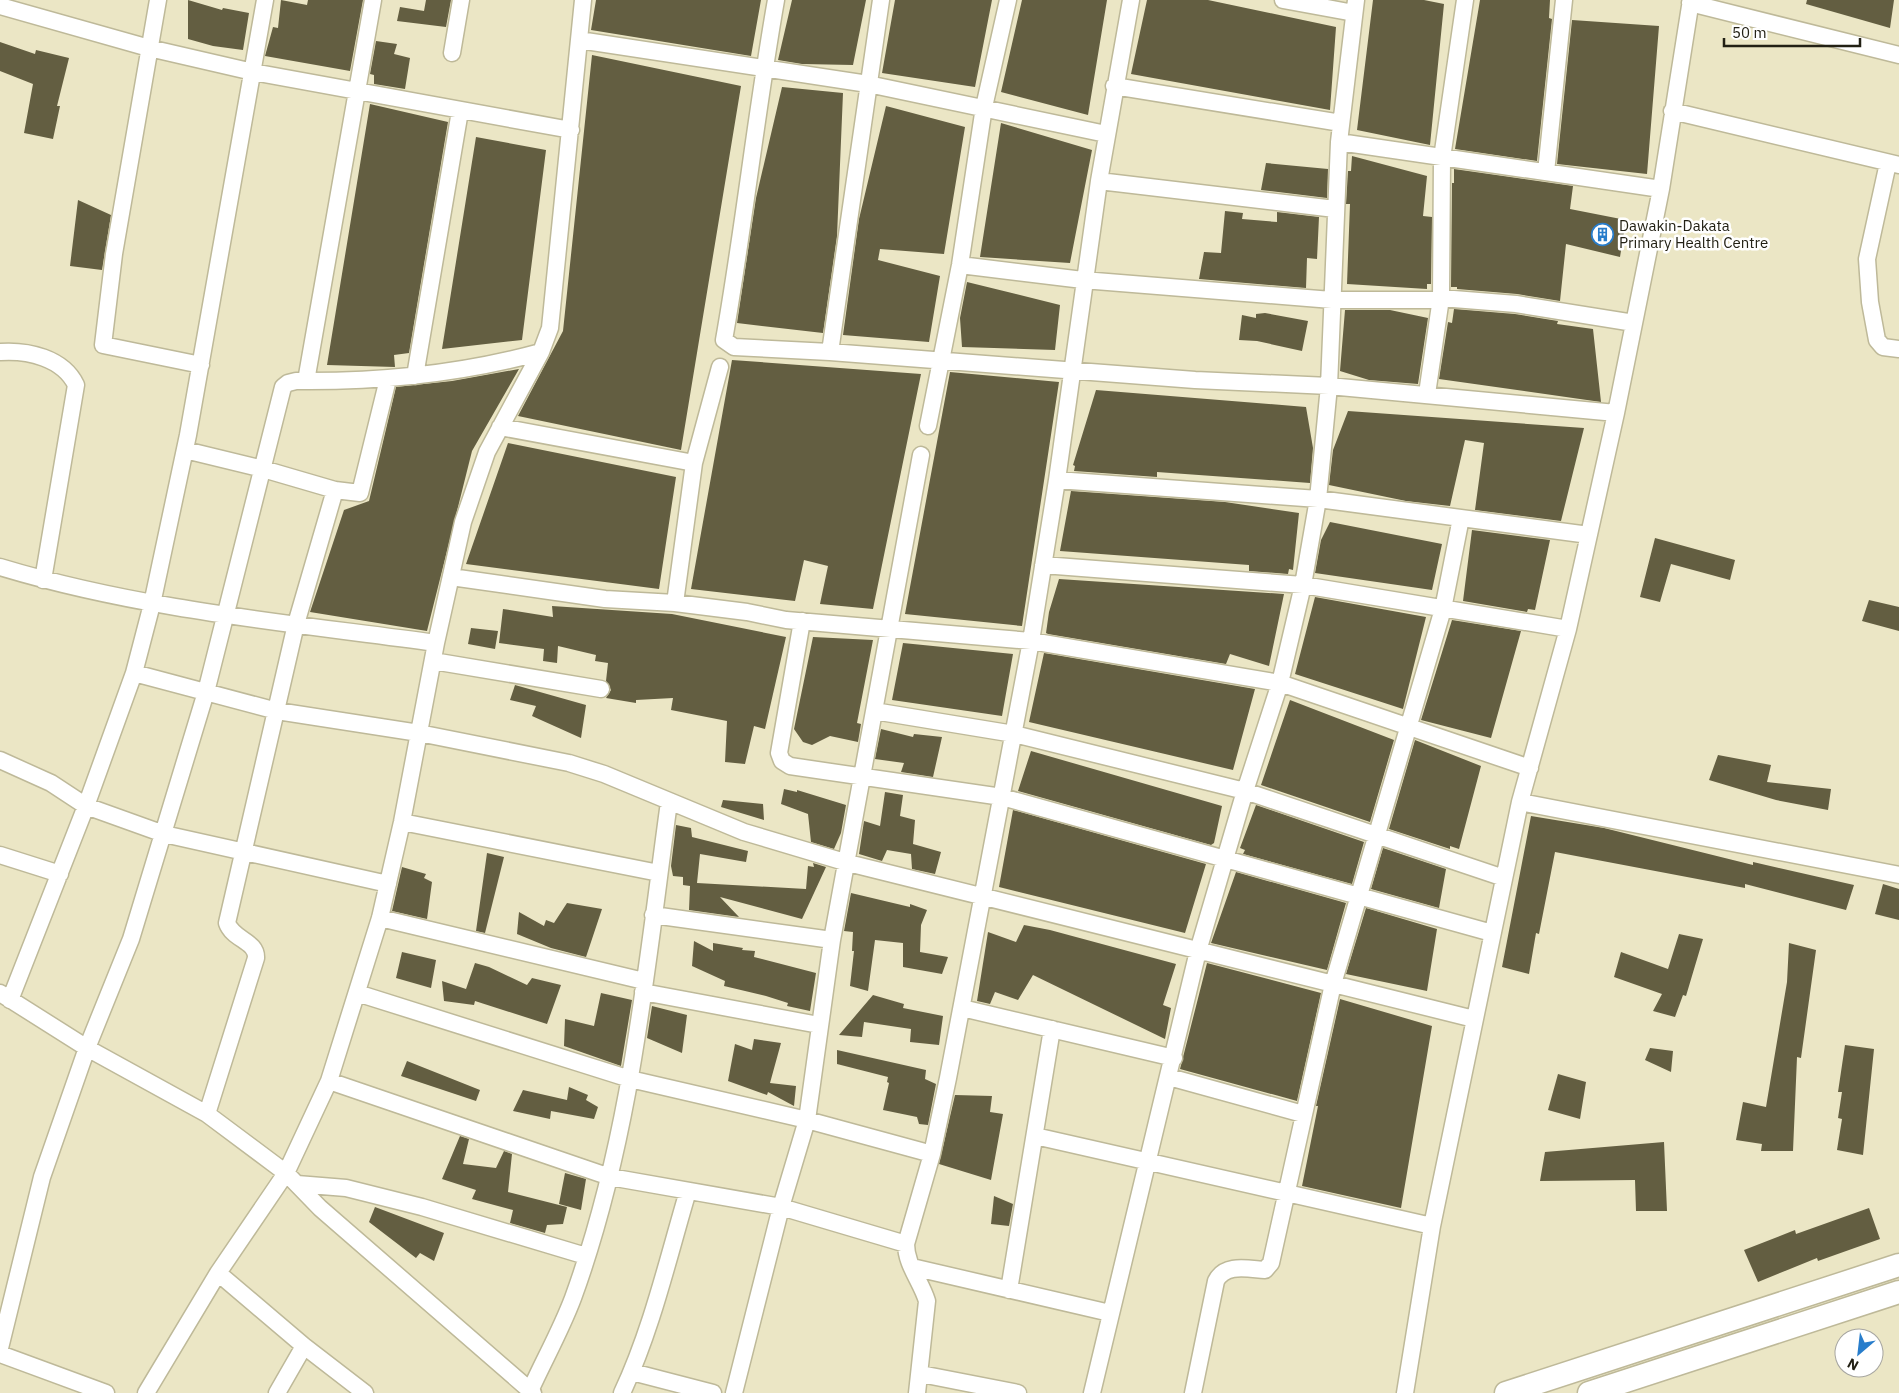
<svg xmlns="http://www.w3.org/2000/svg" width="1899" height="1393" font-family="'IBM Plex Sans',sans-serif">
	<rect width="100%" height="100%" fill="#ebe6c5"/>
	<path fill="#635e41" d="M188 0 222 10 223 8 249 13 243 50 213 46 188 39Z
		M281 0 307 5 308 0H363L350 71 265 56 273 27 278 28Z
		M426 0H451L446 27 397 21 400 7 424 11Z
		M596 0H761L751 56 591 30Z
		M792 0H866L853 65 802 64 778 60Z
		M895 0H992L975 87 882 73Z
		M1022 0H1107L1088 115 1001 92Z
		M1147 0H1208L1336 27 1330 110 1131 74Z
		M1373 0H1424L1444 4 1430 145 1357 130Z
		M1480 0H1550L1549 18 1552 19 1537 161 1455 149Z
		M1807 0H1894L1890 28 1806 4Z
		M1572 20 1659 26 1647 174 1557 164Z
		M376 41 397 44 394 54 410 58 405 89 374 84V75L370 74Z
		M0 42 35 54 36 50 69 58 57 106H60L53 139 24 133 33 84 0 71Z
		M592 55 741 86 681 450 518 416 563 331Z
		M782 87 843 93 837 236 823 333 737 323 756 198Z
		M370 104 448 122 409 353 394 355 395 367 327 365Z
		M886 106 965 127 944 254 880 249 878 260 940 276 929 342 843 335 859 219Z
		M1001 123 1092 150 1070 263 980 257Z
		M476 137 546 150 522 340 442 349Z
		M1352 156 1427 176 1423 216 1432 217 1431 284H1427V289L1347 284 1350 204H1346L1348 171H1351Z
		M1266 163 1328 169 1327 198 1261 190Z
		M1454 169 1573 186 1570 209 1626 220 1620 257 1566 244 1560 301 1517 294 1457 289V287H1451L1452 183H1454Z
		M78 200 111 215 102 270 70 266Z
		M1225 211 1243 213 1242 219 1277 222V212L1319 217 1317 259 1307 258 1306 288 1199 279 1204 252 1221 253Z
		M967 282 1060 305 1055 350 962 347 960 318Z
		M1454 309 1515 314 1558 321 1557 324 1593 329 1601 402 1439 379 1448 322 1452 323Z
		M1345 310H1390L1428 318 1418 384 1369 380 1340 371Z
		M1265 313 1308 321 1302 351 1257 341 1239 340 1242 315 1256 318V314Z
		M732 360 921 374 873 609 820 604 828 566 804 560 795 601 691 589Z
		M519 369 472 451 427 631 310 612 344 510 369 501 396 387 452 381Z
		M950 372 1059 382 1022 626 905 614Z
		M1096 390 1306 407 1313 448 1310 483 1157 472V477L1074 471 1075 466 1073 465Z
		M1348 411 1584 428 1561 521 1475 510 1484 443 1465 440 1450 506 1406 501 1329 485 1333 450Z
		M508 443 676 477 659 589 466 564Z
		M1071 491 1225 502 1299 513 1293 570 1289 569 1288 574 1249 571V565L1060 551Z
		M1330 522 1442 544 1432 590 1315 573 1321 540Z
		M1472 530 1550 540 1535 610 1528 609 1527 612 1463 601Z
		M1655 538 1735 560 1730 580 1671 564 1660 602 1640 597Z
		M1059 579 1284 594 1269 666 1230 654 1226 664 1048 634 1046 633 1049 612Z
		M1315 597 1426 617 1403 709 1295 674Z
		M1869 600 1899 607V631L1862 621Z
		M552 606 672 614 786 637 765 729 754 726 745 764 725 762 727 721 671 710 673 698 636 700V703L606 698 611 690 606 681 608 663 595 661 596 655 558 646 557 663 543 661 544 649 499 643 503 609 553 617Z
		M1452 620 1521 631 1491 738 1421 720Z
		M471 628 498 631 495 649 468 644Z
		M813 637 873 640 857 723 861 724 858 742 830 736 812 745 803 742 794 729Z
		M903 643 1013 654 1002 716 892 700Z
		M1044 653 1255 689 1233 770 1029 722Z
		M515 685 586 705 581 738 532 716 536 706 510 700Z
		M1290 700 1394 740 1370 822 1261 785Z
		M881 729 913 737 914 734 942 737 933 777 901 772 904 763 875 759Z
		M1415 740 1481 766 1459 849 1450 846V849L1389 829Z
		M1031 751 1222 806 1214 843 1211 845 1018 791Z
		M1718 755 1771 765 1767 782 1831 789 1828 810 1776 800 1709 780Z
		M784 789 797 792V790L846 805 841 833 834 849 811 842 808 814 781 804Z
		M885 792 903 795 900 816 915 820 913 844 941 852 935 874 912 869 911 854 887 850 882 861 859 854 864 821 880 826Z
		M723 800 763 804 764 820 721 807Z
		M1256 805 1364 842 1352 884 1243 854 1245 850 1240 848Z
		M1013 810 1206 864 1185 933 999 887Z
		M1531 816 1604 828 1753 865V862L1854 885 1846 910 1745 884V888L1555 852 1539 934 1536 933 1529 974 1502 967Z
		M676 825 691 828 692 837 748 851 746 862 700 854 697 883 806 889 808 866 814 867 813 863 826 867 802 919 720 897 739 917 689 910 690 886 683 885V877L673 876 671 866Z
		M1383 848 1446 869 1439 908 1371 889Z
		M487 853 504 857 485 933 476 931Z
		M402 867 426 874 424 878 432 882 427 919 392 911Z
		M1236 872 1346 903 1327 970 1211 943Z
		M1883 884 1899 889V920L1875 914Z
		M851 893 910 907V904L927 910 921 925 920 952 948 957 942 974 903 967V943L875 940 868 991 850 986 854 951H852L853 932 844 931Z
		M567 903 602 909 586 957 551 948 517 934 519 912 544 926 546 920 554 923Z
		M1366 908 1437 929 1427 991 1346 974Z
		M1024 925 1050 930 1176 964 1163 1005 1171 1008 1165 1039 1033 975 1018 1000 995 992 990 1004 977 1001 988 932 1016 942Z
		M1679 934 1703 939 1686 996 1683 995 1675 1017 1653 1011 1662 994 1614 977 1621 952 1668 969Z
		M694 941 713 951V943L743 948 742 950 755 951 754 957 816 973 810 1011 787 1006 788 1003 766 996 724 986 725 981 692 966Z
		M1789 943 1816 950 1801 1058 1797 1057 1793 1151H1761L1762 1144 1736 1140 1743 1102 1766 1107 1787 982Z
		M402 952 436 960 431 988 396 978Z
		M475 963 489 967 527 985 532 978 561 985 547 1024 475 1001 474 1005 444 1001 442 981 466 989Z
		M1207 963 1321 993 1297 1101 1180 1069Z
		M601 993 632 1000 621 1066 564 1046 565 1019 594 1026Z
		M873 995 904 1004 903 1008 943 1016 939 1045 910 1042 911 1029 864 1022 862 1037 839 1035Z
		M1340 999 1432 1026 1401 1208 1302 1186 1318 1106H1316Z
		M652 1006 687 1015 682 1053 647 1038Z
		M754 1039 781 1043 770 1083 796 1086 794 1106 768 1092 767 1095 728 1081 735 1044 752 1050Z
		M1845 1045 1874 1049 1863 1155 1837 1150 1842 1119 1838 1118 1842 1092H1838Z
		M1650 1048 1673 1051 1671 1072 1645 1060Z
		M837 1050 926 1070 925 1079 936 1084 928 1125 919 1124 917 1117 883 1110 889 1083 887 1082 888 1077 837 1064Z
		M407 1061 480 1090 476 1101 401 1076Z
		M1558 1074 1586 1082 1580 1119 1548 1110Z
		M569 1087 588 1095 586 1100 598 1107 594 1119 551 1111 550 1119 513 1111 523 1090 567 1100Z
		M955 1095 992 1096 990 1112 1003 1114 991 1180 939 1164Z
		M460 1136 469 1139 463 1164 496 1168 504 1151 512 1154 508 1192 567 1207 563 1224 547 1225 545 1233 510 1223 513 1210 472 1199 476 1190 442 1179Z
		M1664 1142 1667 1211H1636L1635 1180 1540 1181 1545 1152Z
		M565 1173 586 1179 581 1210 559 1204Z
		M994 1196 1013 1204 1009 1226 991 1224Z
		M375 1207 444 1233 434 1261 420 1253 416 1258 369 1222Z
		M1869 1208 1880 1239 1818 1261 1817 1258 1758 1282 1744 1250 1795 1230 1796 1234Z"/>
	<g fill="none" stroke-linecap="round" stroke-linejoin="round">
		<defs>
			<path id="minor" d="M158 0 114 254 103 345 201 365
				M776 0C756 113 744 227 724 340L734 347 830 352 1195 380 1329 386 1616 413
				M1283 0 1354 13
				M1690 3 1899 55
				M0 6 149 48 253 72 571 130
				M579 40 868 84 1106 134
				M452 53 461 0
				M1114 86 1341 123
				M1672 111 1899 165
				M1339 142 1661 189
				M1888 163 1867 259 1870 302 1877 340 1883 347 1899 349
				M1546 172 1564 0
				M1099 181 1335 209
				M960 265 1083 280 1332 300H1429L1441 298 1516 304 1634 323
				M0 352C28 350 63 358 76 385L43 580
				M830 352 881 0
				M415 376 460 111
				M306 381 373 0
				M1427 394 1441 298 1442 158 1465 0
				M928 426 960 265 984 107 1008 0
				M500 427 694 463
				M185 450 263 469 335 490 360 493 388 379
				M1057 480 1318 499 1589 535
				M1043 565 1303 585 1568 629
				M0 567C142 610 290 623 436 643
				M451 577 605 599 675 603 747 612 786 620 1031 641 1280 683 1530 768
				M675 603 694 463 720 367
				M802 621 779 753 782 761 790 766 1002 797 1492 933
				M433 661 601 689
				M134 673 277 711 419 733 569 763 604 774 744 832 848 863 1474 1019
				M874 711 1014 734 1245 791 1504 878
				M0 760 51 783 86 806 164 834 388 884
				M1520 802 1899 875
				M402 822 659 873
				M0 855 60 874
				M653 915 832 940
				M380 918 644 981
				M643 992 819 1025
				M0 993 87 1048 207 1114 286 1173 320 1208 533 1393
				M357 993 630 1079 807 1120 932 1154
				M10 1000 86 806 134 673 152 604 188 435 265 0
				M962 1008 1174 1058
				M1169 1077 1303 1114
				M329 1081 610 1177 781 1207 906 1244
				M207 1114 256 958C257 941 233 940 227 923L296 624 335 490
				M1035 1136 1432 1226
				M297 1184 346 1188 422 1207 586 1256
				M912 1267 1110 1313
				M218 1273 304 1346 365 1393
				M1009 1290 1052 1029
				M0 1348 42 1177 87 1048 131 939 206 692 283 387 288 383 296 381C379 382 461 374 541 352
				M0 1354 106 1393
				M632 1372 713 1393
				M921 1374 1018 1393
				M530 1391C544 1360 561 1330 573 1298 631 1139 646 969 669 802
				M146 1393 218 1273 286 1173 329 1081 380 918 402 822 436 643 463 522 487 452 541 352 550 328 583 0
				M277 1393 304 1346
				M622 1393C652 1329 668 1258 688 1191
				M734 1393 781 1207 807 1120 832 940 921 455
				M917 1393 927 1301C921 1281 906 1265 906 1244L932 1154 948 1078 1031 641 1057 480 1099 181 1131 0
				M1092 1393 1198 951 1245 791 1280 683 1303 585 1318 499 1329 386 1339 142 1356 0
				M1193 1393 1216 1281C1225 1263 1248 1269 1265 1270L1271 1263 1333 984 1443 609 1461 518
				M1405 1393 1432 1226 1520 802 1568 629 1616 413 1661 189 1691 0"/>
			<path id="secondary" d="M1506 1393 1899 1265
				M1589 1393 1899 1292"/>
		</defs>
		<use href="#minor" stroke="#beb999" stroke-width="19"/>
		<use href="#secondary" stroke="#beb999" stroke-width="25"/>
		<use href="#minor" stroke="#fff" stroke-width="16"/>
		<use href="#secondary" stroke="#fff" stroke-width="22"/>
	</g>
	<defs>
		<symbol id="building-ring" viewBox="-11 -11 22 22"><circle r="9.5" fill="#fff" stroke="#287dcb" stroke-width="1.5"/><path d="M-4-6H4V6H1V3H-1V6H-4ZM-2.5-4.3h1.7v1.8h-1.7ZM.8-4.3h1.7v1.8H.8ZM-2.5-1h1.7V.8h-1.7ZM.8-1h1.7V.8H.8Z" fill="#287dcb"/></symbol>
	</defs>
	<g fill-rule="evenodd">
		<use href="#building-ring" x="1590" y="222" width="25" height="25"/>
	</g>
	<g text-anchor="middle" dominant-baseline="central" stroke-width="5" stroke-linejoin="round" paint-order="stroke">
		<g font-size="15" fill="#222014" stroke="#fff" text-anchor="start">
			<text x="1619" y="225">Dawakin-Dakata<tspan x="1619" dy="17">Primary Health Centre</tspan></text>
		</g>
	</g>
	<g transform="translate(1859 1353) rotate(208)"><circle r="24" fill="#ffffff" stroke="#a7a6a1"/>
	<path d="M0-4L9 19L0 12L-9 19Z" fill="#287dcb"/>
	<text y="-8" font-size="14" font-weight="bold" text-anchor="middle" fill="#222014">N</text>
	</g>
	<path d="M1724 38v8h136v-8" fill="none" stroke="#222014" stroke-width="2.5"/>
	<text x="1732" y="38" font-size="15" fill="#222014" stroke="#ffffff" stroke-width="4" paint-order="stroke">50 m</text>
</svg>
